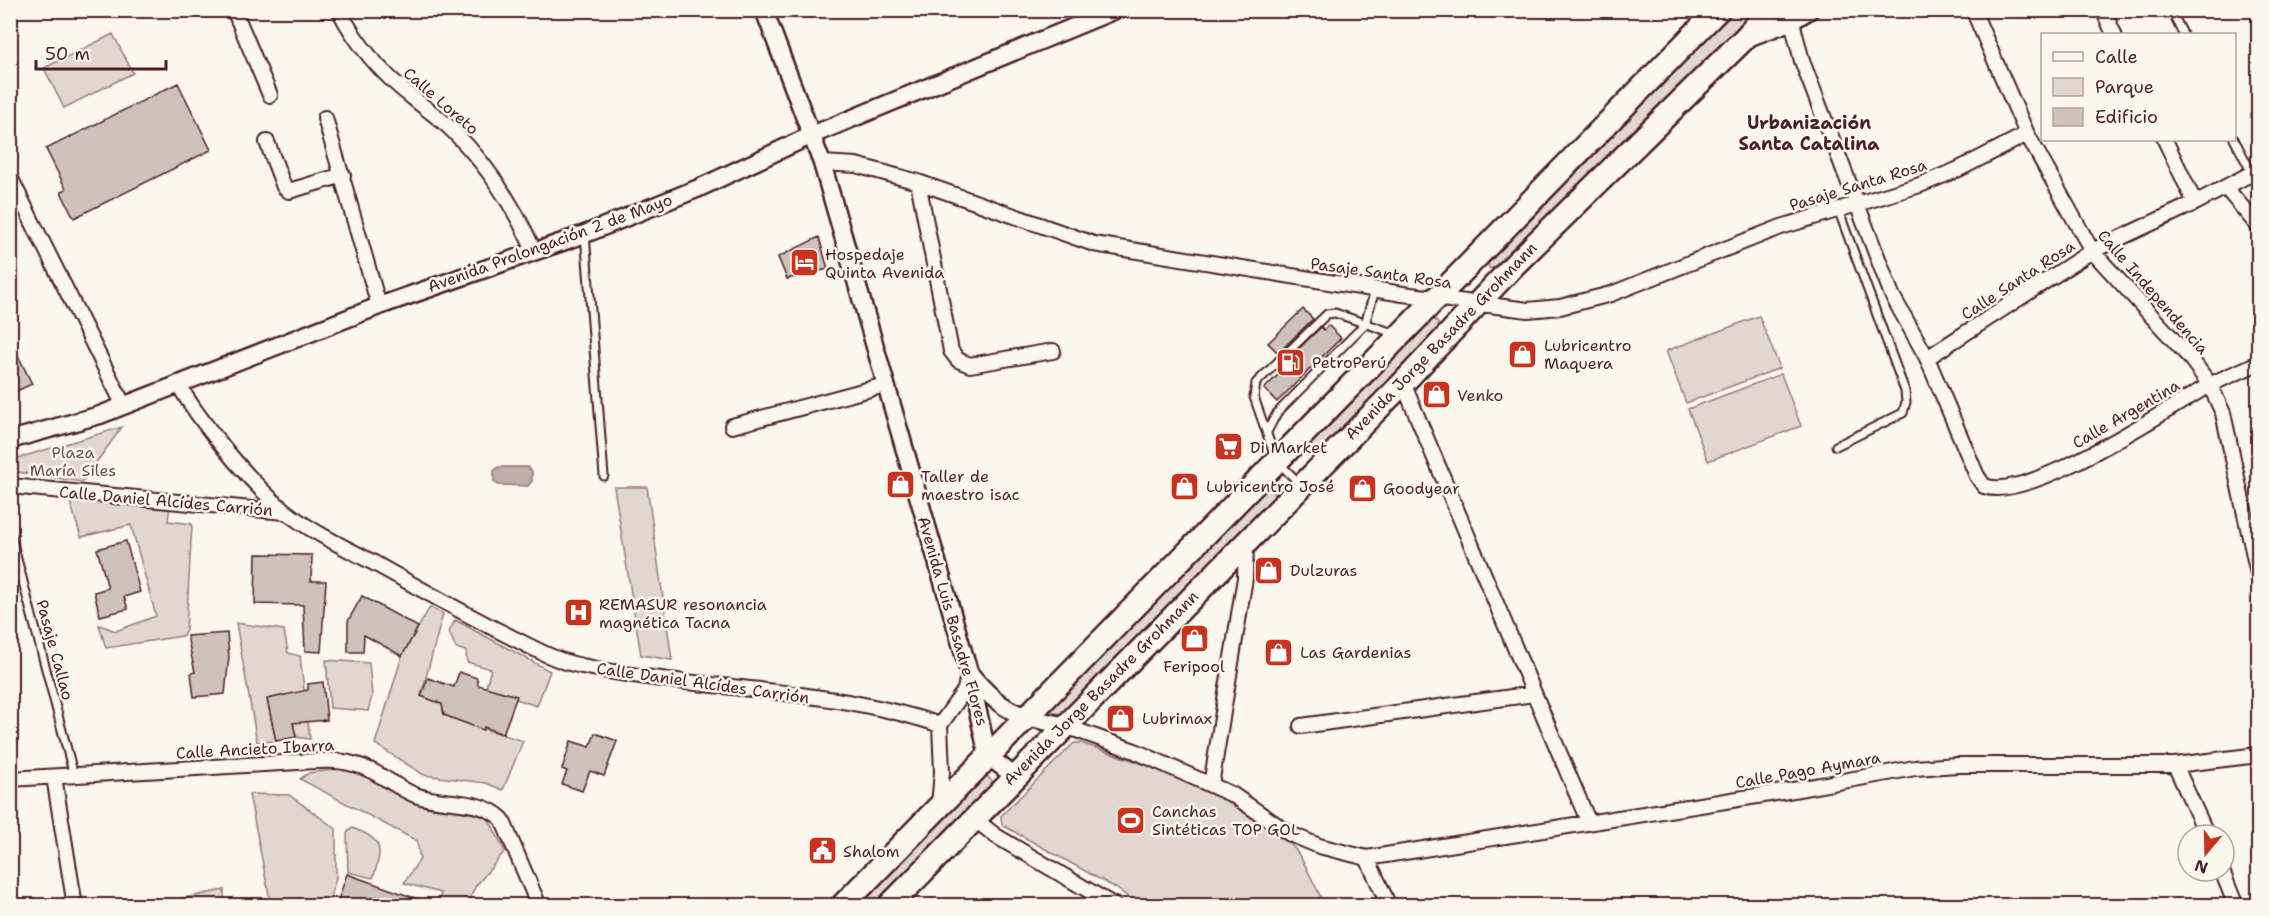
<svg xmlns="http://www.w3.org/2000/svg" width="2269" height="916" font-family="'Shantell Sans',sans-serif">
	<rect width="100%" height="100%" fill="#fbf7ec"/>
	<filter id="ink" filterUnits="userSpaceOnUse"><feTurbulence type="fractalNoise" baseFrequency=".0167" numOctaves="2"/><feDisplacementMap in="SourceGraphic" scale="12" xChannelSelector="R" yChannelSelector="G"/><feConvolveMatrix kernelMatrix="1 2 1 2 8 2 1 2 1" color-interpolation-filters="sRGB"/></filter>
	<g filter="url(#ink)">
		<path fill="#e2d7d0" stroke="#967b7e" stroke-width="1.5" d="M1735 11H1756L1500 268H1489L1487 259Z
			M113 34 133 73 64 108 44 68Z
			M1759 316 1780 368 1686 403 1666 351Z
			M1433 319 1438 323 1439 329 1314 456 1304 454 1303 446 1424 323Z
			M1781 374 1801 426 1708 461 1688 409Z
			M122 427 82 482 11 471V460Z
			M614 487H647L672 660 641 655Z
			M1269 488 1274 492V500L1061 714 1053 712 1052 703 1259 490Z
			M69 499 170 505 168 521 192 524 186 630 182 636 106 648 99 625 116 631 156 616 131 525 81 537Z
			M430 607 443 614 421 696 442 704 444 715C471 726 496 732 523 741L503 790 486 783 424 775 375 744 402 656Z
			M455 620 550 671 537 706 516 699V696L486 687 491 669 467 662 466 651 456 648 449 632Z
			M236 623 284 630 288 653 300 656 310 739 296 737 287 695 267 699 276 741 257 742Z
			M326 660 369 663 372 696 368 711 330 708Z
			M1074 743H1081C1151 768 1244 789 1294 848 1307 864 1315 888 1325 905H1140L1114 887 1002 825 1001 816Z
			M354 767 424 805 487 816 505 851 475 887 467 905H438L441 893 404 883 420 859 417 841 300 779 309 773Z
			M986 775 992 781 991 787 874 905 853 906 980 778Z
			M249 794 289 795 336 829V878L328 905H271Z
			M352 828C385 839 382 850 373 878L348 872 347 833Z
			M224 890V905H149Z"/>
		<path fill="#bfadaa" stroke="#907477" stroke-width="1.5" d="M498 467H528L532 471V481L528 486 499 485 494 482V471Z"/>
		<path fill="#cfc2bc" stroke="#4a1f2b" stroke-width="1.5" d="M178 83 211 150 74 218 61 192 66 189 46 149Z
			M819 237 828 269 787 279 778 257Z
			M1303 309 1313 319 1278 353 1268 343Z
			M1328 325 1341 338 1277 402 1264 389 1289 364 1286 361 1321 327 1324 330Z
			M10 339 32 384 10 394Z
			M126 541 140 592 124 597 128 609 100 616 94 592 108 588 97 549Z
			M256 554 312 555 311 581H326L321 652 305 651 303 605 255 604Z
			M362 596 418 627 402 656 364 635 363 652H348V621Z
			M227 633 229 656 225 694 194 697 191 673 195 672 187 636Z
			M459 672 477 678 478 685 517 696 503 734 484 727 483 730 444 715 442 704 421 696 428 678 454 687Z
			M323 682 327 720 293 723 296 737 276 741 267 699 308 690V684Z
			M595 733 617 741 604 776 590 771 582 791 562 784 567 771 562 769 571 741 590 747Z
			M347 874 429 903V906H336Z"/>
		<g fill="none" stroke-linecap="round" stroke-linejoin="round">
			<defs>
				<path id="service" d="M2171 10 2183 34
					M2234 139 2252 173
					M585 234 604 476
					M1267 432 1277 413 1365 324 1375 290
					M1836 446 1903 413 1906 402 1905 391 1838 209
					M1299 483 1276 460 1254 397 1256 383 1327 314 1335 313 1396 334
					M10 532 74 776
					M10 581 22 577"/>
				<path id="minor" d="M234 10 270 95
					M339 10C357 45 382 74 413 98 426 109 440 118 452 130 487 164 514 206 534 251
					M1789 10 1802 61 1892 295 1927 358 1977 476 1984 486C2028 503 2165 410 2208 386 2224 377 2242 371 2258 363
					M1973 10 2027 134 2092 251 2191 359 2210 385 2223 413 2258 574
					M2103 10 2114 34
					M325 118 379 306
					M2165 140 2195 203
					M267 142 284 187 289 191 343 175
					M822 163 856 165 918 182 1094 244 1403 294 1528 310 1560 307 1611 294 1781 227 1920 185 1959 169 2027 134
					M10 177 124 406
					M918 182 951 351 958 360 970 365 1053 351
					M2226 188 2258 226
					M1927 358 2092 251 2195 203 2258 170
					M178 383C197 419 253 486 285 511 314 534 351 550 383 568 424 591 465 614 507 635 531 647 555 661 582 666 700 691 825 686 940 725
					M1403 383 1589 823
					M732 426 885 385
					M10 486 285 512
					M1065 726 1135 751 1233 795 1290 834 1319 846 1367 858 1782 792 1915 768 1957 765H2175L2258 755
					M1301 726 1534 694
					M2175 765 2207 835
					M54 777 75 906
					M10 779 298 762C317 761 335 759 353 764 376 769 393 786 415 795 444 806 479 797 502 819L539 906
					M1211 785 1245 578 1246 543
					M939 805 942 772 940 725 965 690 968 674
					M973 818 996 836 1115 906
					M1367 858 1389 906
					M2222 871 2236 906"/>
				<path id="tertiary" d="M764 10 822 163 969 672 988 756 1014 776
					M1745 39 1790 22 1810 10
					M10 440 100 415 379 306 585 234 699 188 812 135 1115 10
					M971 675C1004 714 1017 715 1065 726"/>
				<path id="trunk" d="M842 906 1718 10
					M889 906 1403 383 1515 264 1744 39 1770 10"/>
			</defs>
			<use href="#service" stroke="#4a1f2b" stroke-width="11"/>
			<use href="#minor" stroke="#4a1f2b" stroke-width="18"/>
			<use href="#tertiary" stroke="#4a1f2b" stroke-width="21"/>
			<use href="#trunk" stroke="#4a1f2b" stroke-width="27"/>
			<use href="#service" stroke="#fbf7ec" stroke-width="7"/>
			<use href="#minor" stroke="#fbf7ec" stroke-width="14"/>
			<use href="#tertiary" stroke="#fbf7ec" stroke-width="16"/>
			<use href="#trunk" stroke="#fbf7ec" stroke-width="22"/>
		</g>
	</g>
	<defs>
		<symbol id="hotel-square" viewBox="-11 -11 22 22"><rect x="-9" y="-9" width="18" height="18" rx="4" fill="#c8321e" stroke="#fbf7ec"/><path d="M-6-4.5h1.5V1H6V5H4.5V3h-9V5H-6ZM-4 0a1.8 1.8 0 1 1 3.6 0ZM.5 0V-2.5h3Q6-2.5 6 0Z" fill="#fff"/></symbol>
		<symbol id="shop-square" viewBox="-11 -11 22 22"><rect x="-9" y="-9" width="18" height="18" rx="4" fill="#c8321e" stroke="#fbf7ec"/><path d="M-5-2.5h2.3a2.7 3.5 0 0 1 5.4 0H5L5.5 6h-11ZM-1.5-2.5h3a1.5 2.3 0 0 0-3 0Z" fill="#fff"/></symbol>
		<symbol id="fuel-square" viewBox="-11 -11 22 22"><rect x="-9" y="-9" width="18" height="18" rx="4" fill="#c8321e" stroke="#fbf7ec"/><path d="M-5.5-6h7V0h2V4h1.3V-2.5L3-4.5l.8-.8L6-3V5H2.5V1h-1V6h-7ZM-4.2-4.7v3.2H.2V-4.7Z" fill="#fff"/></symbol>
		<symbol id="supermarket-square" viewBox="-11 -11 22 22"><rect x="-9" y="-9" width="18" height="18" rx="4" fill="#c8321e" stroke="#fbf7ec"/><path d="M-6-5.5h2.5l.6 2H6L4.5 2H-2.5L-4.4-4H-6ZM-1.5 3.2a1.3 1.3 0 1 0 .1 0ZM3 3.2a1.3 1.3 0 1 0 .1 0Z" fill="#fff"/></symbol>
		<symbol id="hospital-square" viewBox="-11 -11 22 22"><rect x="-9" y="-9" width="18" height="18" rx="4" fill="#c8321e" stroke="#fbf7ec"/><path d="M-5-5h3v3.5h4V-5h3V5h-3V1.5h-4V5h-3Z" fill="#fff"/></symbol>
		<symbol id="stadium-square" viewBox="-11 -11 22 22"><rect x="-9" y="-9" width="18" height="18" rx="4" fill="#c8321e" stroke="#fbf7ec"/><path d="M0-5a6.5 5 0 1 0 0 10a6.5 5 0 1 0 0-10ZM-3.5-1.8h7v3.6h-7Z" fill="#fff"/></symbol>
		<symbol id="civic-square" viewBox="-11 -11 22 22"><rect x="-9" y="-9" width="18" height="18" rx="4" fill="#c8321e" stroke="#fbf7ec"/><path d="M-.6-6.5H3V-4.5H.6V-3L4-1V1h2V6H-6V1h2V-1L-.6-3ZM-1.2 2.5V6h2.4V2.5Z" fill="#fff"/></symbol>
	</defs>
	<g fill-rule="evenodd">
		<use href="#hotel-square" x="788" y="246" width="33" height="33"/>
		<use href="#shop-square" x="1506" y="338" width="33" height="33"/>
		<use href="#fuel-square" x="1274" y="346" width="33" height="33"/>
		<use href="#shop-square" x="1420" y="378" width="33" height="33"/>
		<use href="#supermarket-square" x="1212" y="430" width="33" height="33"/>
		<use href="#shop-square" x="884" y="468" width="33" height="33"/>
		<use href="#shop-square" x="1168" y="470" width="33" height="33"/>
		<use href="#shop-square" x="1346" y="472" width="33" height="33"/>
		<use href="#shop-square" x="1252" y="554" width="33" height="33"/>
		<use href="#hospital-square" x="562" y="596" width="33" height="33"/>
		<use href="#shop-square" x="1178" y="622" width="33" height="33"/>
		<use href="#shop-square" x="1262" y="636" width="33" height="33"/>
		<use href="#shop-square" x="1104" y="702" width="33" height="33"/>
		<use href="#stadium-square" x="1114" y="804" width="33" height="33"/>
		<use href="#civic-square" x="806" y="834" width="33" height="33"/>
	</g>
	<g text-anchor="middle" dominant-baseline="central" stroke-width="5" stroke-linejoin="round" paint-order="stroke">
		<g font-size="16" fill="#4a1f2b" stroke="#fbf7ec">
			<text transform="translate(441 101) rotate(41)">Calle Loreto</text>
			<text transform="translate(1858 185) rotate(-17)">Pasaje Santa Rosa</text>
			<text transform="translate(550 243) rotate(-20)">Avenida Prolongación 2 de Mayo</text>
			<text transform="translate(1381 273) rotate(8)">Pasaje Santa Rosa</text>
			<text transform="translate(2018 280) rotate(-33)">Calle Santa Rosa</text>
			<text transform="translate(2153 292) rotate(49)">Calle Independencia</text>
			<text transform="translate(1441 341) rotate(-46)">Avenida Jorge Basadre Grohmann</text>
			<text transform="translate(2126 414) rotate(-30)">Calle Argentina</text>
			<text transform="translate(166 501) rotate(5)">Calle Daniel Alcídes Carrión</text>
			<text transform="translate(953 621) rotate(74)">Avenida Luis Basadre Flores</text>
			<text transform="translate(55 650) rotate(75)">Pasaje Callao</text>
			<text transform="translate(703 683) rotate(8)">Calle Daniel Alcídes Carrión</text>
			<text transform="translate(1101 688) rotate(-45)">Avenida Jorge Basadre Grohmann</text>
			<text transform="translate(255 749) rotate(-3)">Calle Ancieto Ibarra</text>
			<text transform="translate(1808 770) rotate(-10)">Calle Pago Aymara</text>
		</g>
		<g font-size="16" fill="#4a1f2b" stroke="#fbf7ec" text-anchor="start">
			<text x="825" y="254">Hospedaje<tspan x="825" dy="18">Quinta Avenida</tspan></text>
			<text x="1544" y="345">Lubricentro<tspan x="1544" dy="18">Maquera</tspan></text>
			<text x="1312" y="362">PetroPerú</text>
			<text x="1457" y="395">Venko</text>
			<text x="1250" y="447">Di Market</text>
			<text x="921" y="476">Taller de<tspan x="921" dy="18">maestro isac</tspan></text>
			<text x="1206" y="486">Lubricentro José</text>
			<text x="1383" y="488">Goodyear</text>
			<text x="1290" y="570">Dulzuras</text>
			<text x="599" y="604">REMASUR resonancia<tspan x="599" dy="18">magnética Tacna</tspan></text>
			<text x="1300" y="652">Las Gardenias</text>
			<text x="1194" y="666" text-anchor="middle">Feripool</text>
			<text x="1142" y="718">Lubrimax</text>
			<text x="1152" y="811">Canchas<tspan x="1152" dy="18">Sintéticas TOP GOL</tspan></text>
			<text x="843" y="851">Shalom</text>
		</g>
		<g font-size="16" fill="#704d54" stroke="#fbf7ec">
			<text x="73" y="452">Plaza<tspan x="73" dy="18">María Siles</tspan></text>
		</g>
		<g font-size="18" font-weight="bold" fill="#4a1f2b" stroke="#fbf7ec">
			<text x="1809" y="123">Urbanización<tspan x="1809" dy="21">Santa Catalina</tspan></text>
		</g>
	</g>
	<rect width="2269" height="916" fill="none" stroke="#fbf7ec" stroke-width="36"/>
	<rect x="18" y="18" width="2233" height="880" fill="none" stroke="#4a1f2b" stroke-width="2" filter="url(#ink)"/>
	<rect x="2041" y="33" width="195" height="108" fill="#fbf7ec" stroke="#b4a19f" stroke-width="1.5"/>
	<rect x="2053" y="52" width="30" height="9" fill="#fbf7ec" stroke="#b4a19f" stroke-width="1.5"/>
	<text x="2095" y="63" font-size="18" fill="#4a1f2b">Calle</text>
	<rect x="2053" y="78" width="30" height="18" fill="#e2d7d0" stroke="#b4a19f" stroke-width="1.5"/>
	<text x="2095" y="93" font-size="18" fill="#4a1f2b">Parque</text>
	<rect x="2053" y="108" width="30" height="18" fill="#cfc2bc" stroke="#b4a19f" stroke-width="1.5"/>
	<text x="2095" y="123" font-size="18" fill="#4a1f2b">Edificio</text>
	<g transform="translate(2206 853) rotate(199)"><circle r="28" fill="#fbf7ec" stroke="#b4a19f" stroke-width="1.5"/>
	<path d="M0-4.5L10 22L0 15L-10 22Z" fill="#c8321e"/>
	<text y="-9" font-size="16" font-weight="bold" text-anchor="middle" fill="#4a1f2b">N</text>
	</g>
	<path d="M36 60v9h130v-9" fill="none" stroke="#4a1f2b" stroke-width="3"/>
	<text x="45" y="60" font-size="18" fill="#4a1f2b" stroke="#fbf7ec" stroke-width="4.5" paint-order="stroke">50 m</text>
</svg>
